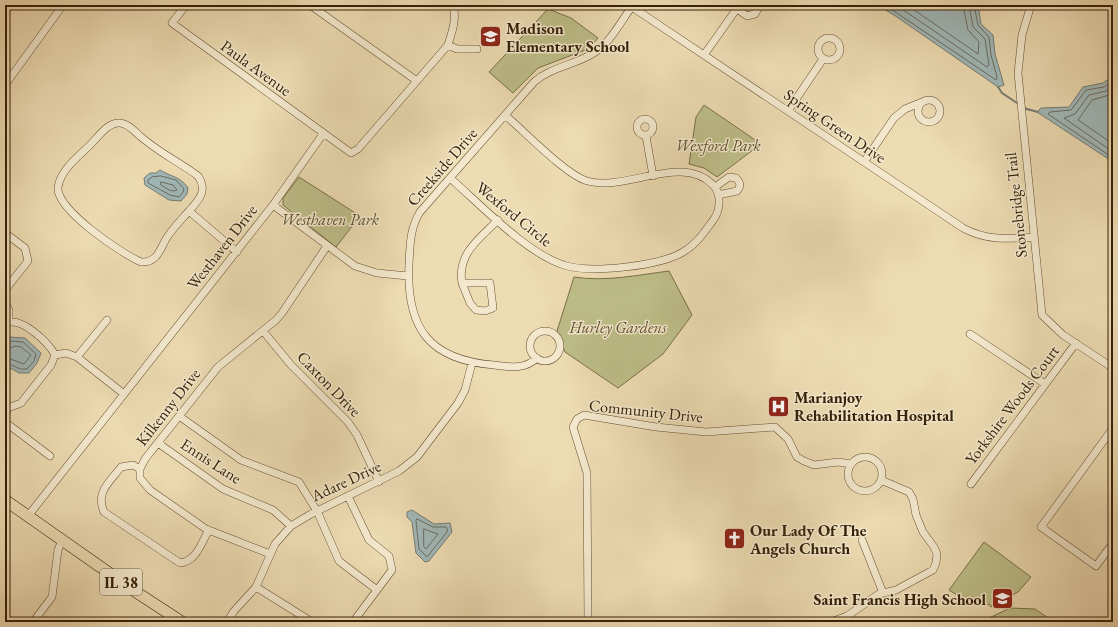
<svg xmlns="http://www.w3.org/2000/svg" width="1118" height="627" font-family="'EB Garamond',serif">
	<rect width="100%" height="100%" fill="#eddbb2"/>
	<filter id="stains"><feTurbulence type="fractalNoise" baseFrequency=".005" numOctaves="4"/><feColorMatrix values="0 0 0 0 .2 0 0 0 0 .09 0 0 0 0 .02 0 0 0 .5 -.17"/></filter>
	<radialGradient id="worn" r=".72"><stop offset=".6" stop-color="#630" stop-opacity="0"/><stop offset="1" stop-color="#630" stop-opacity=".3"/></radialGradient>
	<path fill="#bdbe88" stroke="#7a6f48" d="M548 9 571 18 598 38 588 49 538 68 513 93 489 72Z
		M704 105 761 144 717 177 704 168 689 164 696 117Z
		M299 177 360 216 336 247 283 205V198Z
		M669 271 692 315 663 354 618 388 565 352 557 331 574 277C605 282 638 275 669 271Z
		M984 542 1031 577 1018 592 991 607 990 605 966 601 949 590Z
		M1010 608 1035 609 1054 622H984L987 619Z"/>
	<path fill="#a0b8b9" stroke="#767b72" d="M877 5H978L981 24 993 35 995 54 1004 85 998 87 894 15Z
		M1113 76V162L1037 112 1041 108 1069 107 1083 87 1103 83Z
		M160 170C171 177 180 176 188 188L187 194 181 201 169 200 145 185 144 178 150 173H156Z
		M9 337 25 338 41 353 37 363 29 373H19L5 365V342Z
		M412 510 434 524 450 523 452 532 429 561 425 562 416 553 412 522 407 517V512Z"/>
	<g fill="none" stroke-linecap="round" stroke-linejoin="round">
		<path stroke="#6b6c60" stroke-width="1" d="M885 5 996 80 997 77 991 55 989 37 978 25 974 5
			M896 5 987 67 989 65 985 39 973 27 969 5
			M907 5 978 54 979 42 968 30 963 5
			M1113 81 1104 87 1086 90 1071 110 1050 112 1048 114 1113 158
			M1113 87 1106 91 1089 95 1075 114 1064 118 1113 152
			M1113 94 1092 100 1078 120 1113 144
			M161 176 176 180 184 189 183 192 179 197 170 195 148 183V180L152 177Z
			M161 182 173 185 177 190C172 193 166 188 161 185Z
			M5 344 12 341 23 342 36 354 34 361 27 369H20L5 362
			M5 350 15 346 21 347 31 355 24 364 5 357
			M417 519 433 527H445L447 528V532L427 557 419 549 416 521Z
			M424 529 438 534 426 549 424 547Z"/>
		<path stroke="#767b72" stroke-width="2" d="M998 87 1002 93 1020 105
			M1023 108 1038 112"/>
		<defs>
			<path id="minor" d="M186 5 172 23 351 153 358 149 448 45C452 32 457 19 453 5
				M310 5 417 81
				M738 5 740 11 747 16 755 14 760 5
				M1031 5 1022 35 1018 73 1042 315 1063 335 1113 368
				M632 7 963 228C987 241 1008 239 1034 237
				M818 49a11 11 0 1 1 22 0a11 11 0 1 1-22 0Z
				M448 45 457 49H477
				M704 55 738 7
				M5 85 63 5
				M918 111a11 11 0 1 1 22 0a11 11 0 1 1-22 0Z
				M788 111 823 59
				M637 127a8 8 0 1 1 16 0a8 8 0 1 1-16 0Z
				M646 136 653 176
				M864 162 894 118 905 109 922 102
				M450 178C481 205 529 256 567 266 593 273 660 266 683 252 697 244 705 231 714 219 720 210 722 194 713 185 682 153 626 192 587 181 566 175 524 131 505 115
				M715 187 729 177 736 178C741 183 741 186 737 191L718 195
				M273 205 355 266 377 273 408 276
				M189 211C182 219 174 227 168 236 160 247 159 263 141 262 122 254 55 209 58 187 61 169 80 155 91 144 99 136 108 122 120 123 129 124 134 131 140 136 158 152 179 162 198 176 208 191 199 200 189 211L237 252
				M5 233 25 248 28 261 5 290
				M462 283H490L493 308 485 311 476 310 470 303Z
				M462 283C457 254 479 239 498 220
				M5 302 9 310V321
				M5 324C20 315 48 342 55 355L51 365 21 403 8 408
				M263 331 291 365 348 422 357 435 379 482
				M530 346a15 15 0 1 1 30 0a15 15 0 1 1-30 0Z
				M970 334 1045 384
				M55 355 66 353 77 357 107 320
				M77 357 124 394
				M537 358C524 370 510 367 494 365 429 360 406 328 409 264 410 245 410 228 420 212L534 82C551 67 574 65 592 54 610 44 621 21 633 5
				M5 416 8 408 5 406
				M179 416 241 460 299 482 317 511 339 561 377 590
				M5 422 50 456
				M1113 428 1041 527 1096 566 1113 543
				M158 443 223 489 273 510 291 526
				M848 474a17 17 0 1 1 34 0a17 17 0 1 1-34 0Z
				M140 469 133 465 121 467C110 482 95 492 104 512L180 563C197 561 201 543 209 530
				M971 484 1076 343
				M348 496 369 540 389 556 392 570 353 622
				M28 516 273 205 323 134
				M862 540 883 593
				M270 554 206 529 150 490 140 478V469L145 459 218 367 276 320 282 313 327 246
				M256 587 312 622
				M33 622 52 597 58 550 62 540
				M227 622 234 611 256 587 275 544 291 526 311 514 399 471 417 457 458 403 465 390 472 363
				M588 622 587 473 573 427 577 419 584 415 656 427 706 432 775 427 788 439 797 457 804 461 814 465 838 462 851 464
				M831 622 847 616 879 594 896 590 933 570 936 563 937 554 934 547 923 532 916 515 913 499 909 492 881 480"/>
			<path id="primary" d="M5 500 139 594 182 622"/>
		</defs>
		<use href="#minor" stroke="#644f32" stroke-width="8"/>
		<use href="#primary" stroke="#362008" stroke-width="12"/>
		<use href="#minor" stroke="#f3e8cd" stroke-width="7"/>
		<use href="#primary" stroke="#eddbb2" stroke-width="11"/>
	</g>
	<defs>
		<symbol id="school-square" viewBox="-11 -11 22 22"><rect x="-9" y="-9" width="18" height="18" rx="4" fill="#8f2418" stroke="#f3e8cd"/><path d="M0-5L7-2L0 1L-7-2ZM-4 1L0 2.5L4 1V4Q0 6-4 4Z" fill="#fff"/></symbol>
		<symbol id="hospital-square" viewBox="-11 -11 22 22"><rect x="-9" y="-9" width="18" height="18" rx="4" fill="#8f2418" stroke="#f3e8cd"/><path d="M-5-5h3v3.5h4V-5h3V5h-3V1.5h-4V5h-3Z" fill="#fff"/></symbol>
		<symbol id="church-square" viewBox="-11 -11 22 22"><rect x="-9" y="-9" width="18" height="18" rx="4" fill="#8f2418" stroke="#f3e8cd"/><path d="M-1.2-6h2.4v3.5h3.3v2.4h-3.3V6h-2.4V-.1h-3.3v-2.4h3.3Z" fill="#fff"/></symbol>
	</defs>
	<g fill-rule="evenodd">
		<use href="#school-square" x="478" y="24" width="25" height="25"/>
		<use href="#hospital-square" x="766" y="394" width="25" height="25"/>
		<use href="#church-square" x="722" y="526" width="25" height="25"/>
		<use href="#school-square" x="990" y="586" width="25" height="25"/>
	</g>
	<g text-anchor="middle" dominant-baseline="central" stroke-width="3" stroke-linejoin="round" paint-order="stroke">
		<rect fill="#f3e8cd" stroke="#6f5c43" stroke-width="1" x="100" y="569" width="42" height="26" rx="3"/>
		<g font-size="15" font-weight="bold" fill="#362008">
			<text x="121" y="582">IL 38</text>
		</g>
		<g font-size="16" font-weight="bold" fill="#362008" stroke="#f3e8cd" text-anchor="start">
			<text x="506" y="28">Madison<tspan x="506" dy="18">Elementary School</tspan></text>
			<text x="794" y="397">Marianjoy<tspan x="794" dy="18">Rehabilitation Hospital</tspan></text>
			<text x="750" y="530">Our Lady Of The<tspan x="750" dy="18">Angels Church</tspan></text>
			<text x="986" y="599" text-anchor="end">Saint Francis High School</text>
		</g>
		<g font-size="16" fill="#362008" stroke="#f3e8cd">
			<text transform="translate(256 68) rotate(36)">Paula Avenue</text>
			<text transform="translate(835 126) rotate(34)">Spring Green Drive</text>
			<text transform="translate(442 167) rotate(-49)">Creekside Drive</text>
			<text transform="translate(1016 205) rotate(-96)">Stonebridge Trail</text>
			<text transform="translate(514 214) rotate(39)">Wexford Circle</text>
			<text transform="translate(222 247) rotate(-52)">Westhaven Drive</text>
			<text transform="translate(329 384) rotate(46)">Caxton Drive</text>
			<text transform="translate(1012 405) rotate(-53)">Yorkshire Woods Court</text>
			<text transform="translate(168 407) rotate(-52)">Kilkenny Drive</text>
			<text transform="translate(646 411) rotate(6)">Community Drive</text>
			<text transform="translate(211 461) rotate(33)">Ennis Lane</text>
			<text transform="translate(346 481) rotate(-25)">Adare Drive</text>
		</g>
		<g font-size="16" font-style="italic" fill="#5e4f2e" stroke="#f3e8cd">
			<text x="718" y="145">Wexford Park</text>
			<text x="330" y="219">Westhaven Park</text>
			<text x="618" y="327">Hurley Gardens</text>
		</g>
	</g>
	<rect width="1118" height="627" fill="none" stroke="#eddbb2" stroke-width="20"/>
	<rect x="6" y="6" width="1106" height="615" fill="none" stroke="#362008" stroke-width="2"/>
	<rect x="10" y="10" width="1098" height="607" fill="none" stroke="#362008"/>
	<rect width="100%" height="100%" filter="url(#stains)"/>
	<rect width="100%" height="100%" fill="url(#worn)"/>
</svg>
